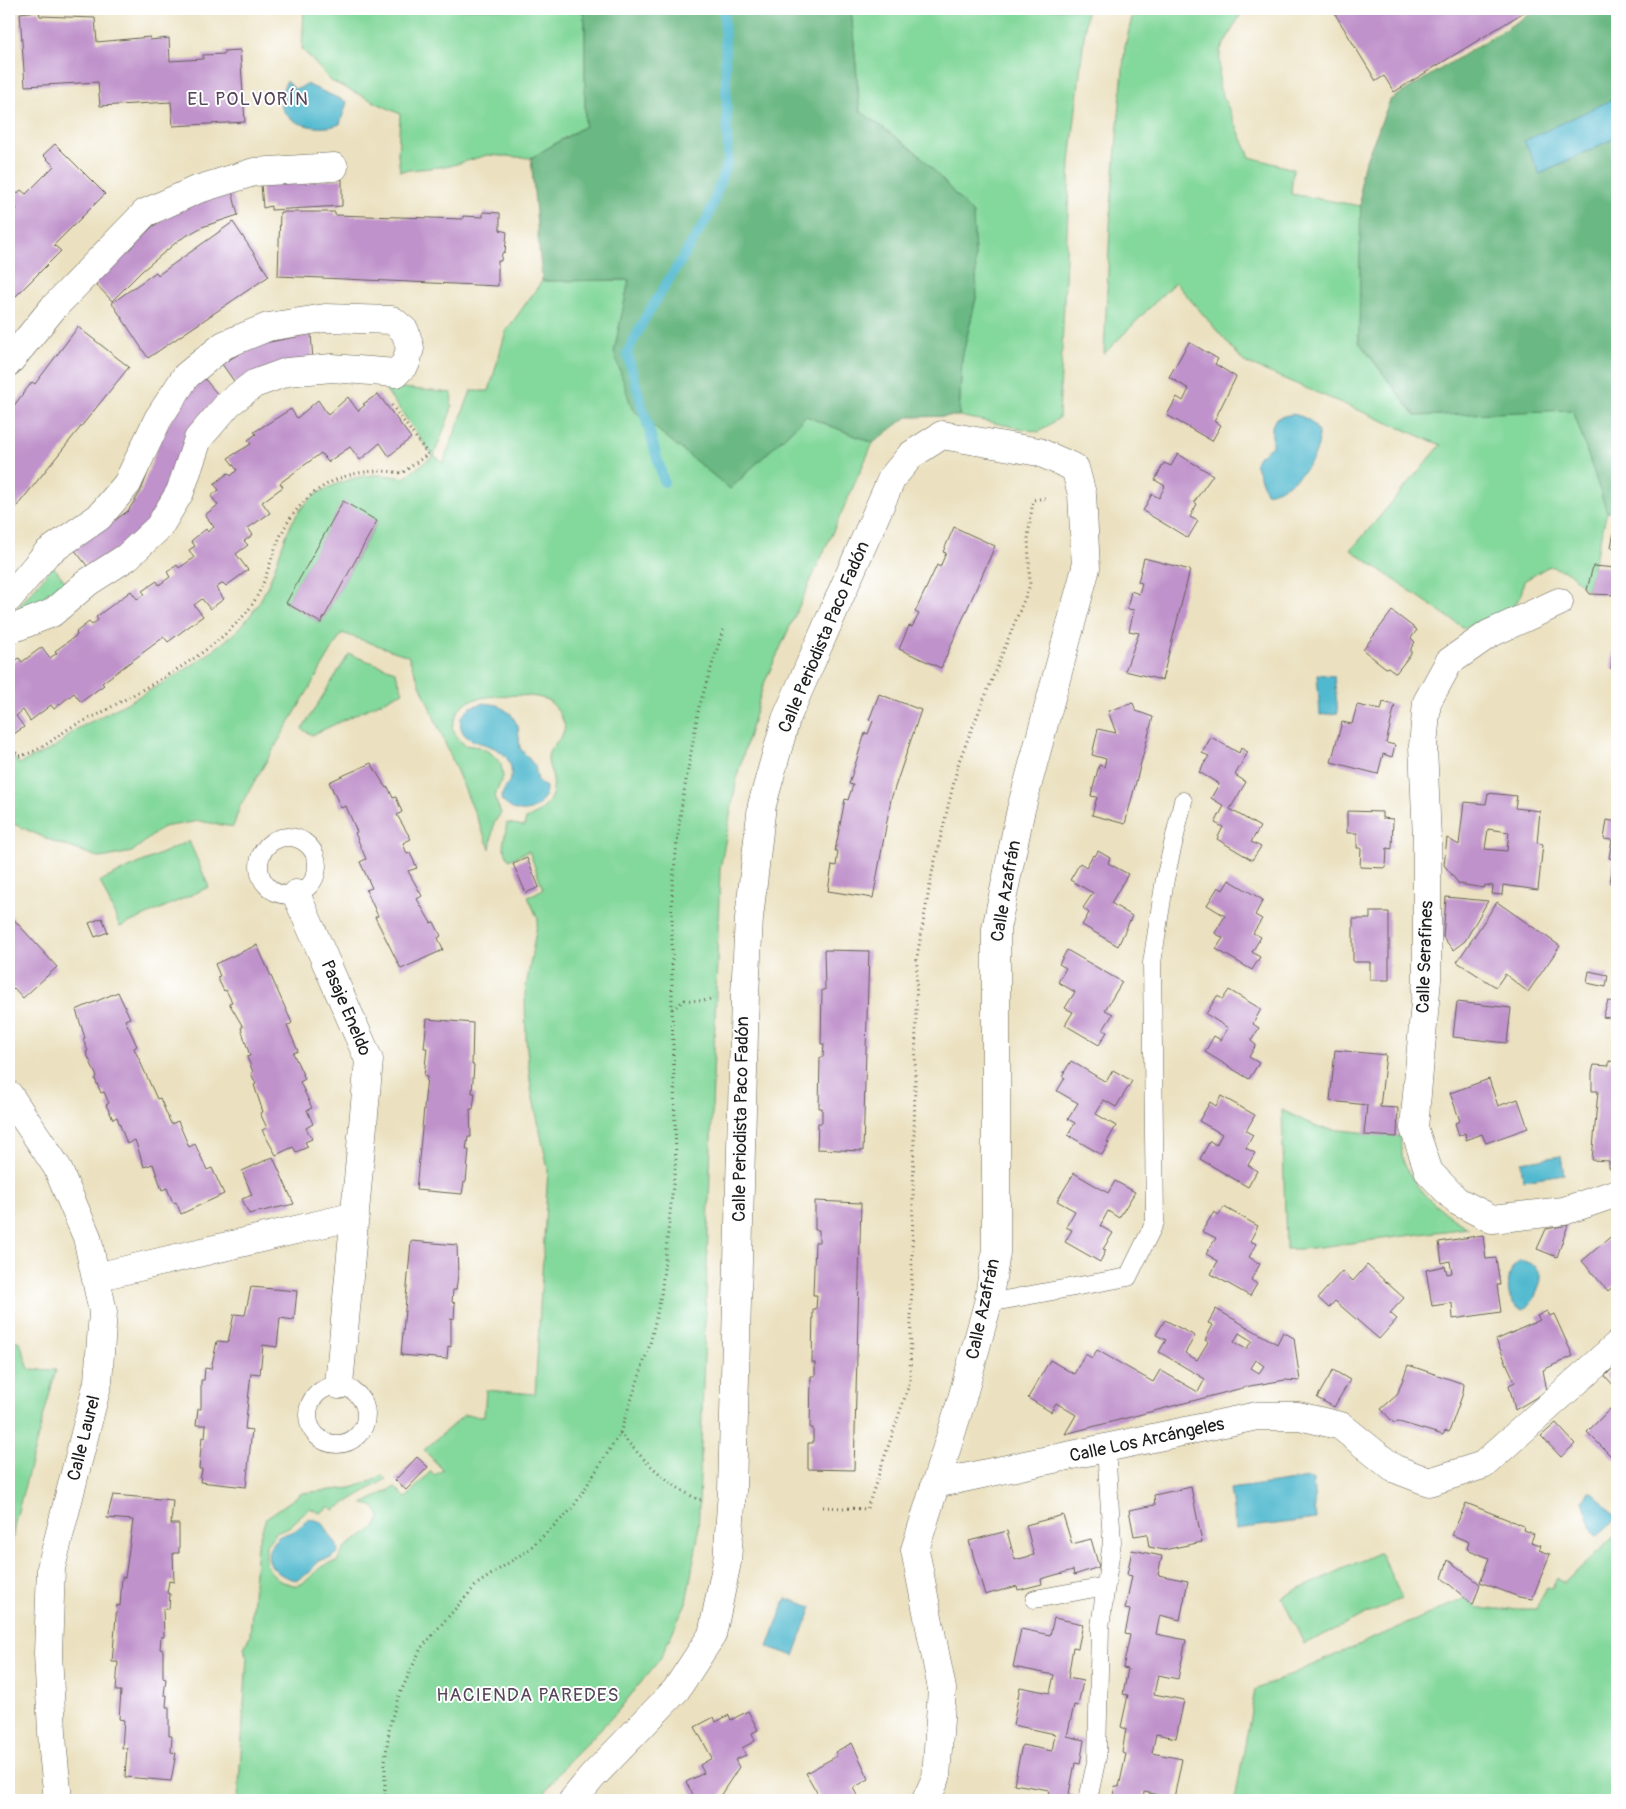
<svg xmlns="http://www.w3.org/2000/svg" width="1626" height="1809" font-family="Pangolin,sans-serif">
	<rect width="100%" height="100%" fill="#fff"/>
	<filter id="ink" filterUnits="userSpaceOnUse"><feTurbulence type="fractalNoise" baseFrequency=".02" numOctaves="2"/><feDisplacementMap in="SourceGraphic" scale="10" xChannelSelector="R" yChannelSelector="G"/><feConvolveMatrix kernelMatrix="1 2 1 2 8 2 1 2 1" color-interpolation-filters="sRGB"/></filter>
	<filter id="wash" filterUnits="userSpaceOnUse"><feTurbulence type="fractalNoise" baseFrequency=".0096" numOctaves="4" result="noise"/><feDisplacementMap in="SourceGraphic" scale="20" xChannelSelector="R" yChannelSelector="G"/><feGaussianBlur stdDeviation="1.12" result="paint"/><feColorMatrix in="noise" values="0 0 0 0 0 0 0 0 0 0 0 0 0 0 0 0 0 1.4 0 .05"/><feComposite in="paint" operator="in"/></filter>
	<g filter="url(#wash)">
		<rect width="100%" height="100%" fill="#ebe1c0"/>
		<path fill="#83d89b" stroke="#507a5c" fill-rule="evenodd" d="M304 9H582L585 22V126L531 158 487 155 450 166 400 171 398 155 400 114 331 81 302 49Z
			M851 9H1087L1070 163 1059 418 1039 432 959 416 962 358 977 294 920 155 860 111Z
			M1134 9H1248L1242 12 1220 51 1219 87 1250 157 1293 169 1291 194 1361 206 1359 342 1415 416 1573 409 1607 512 1587 590 1568 572 1549 566 1524 581 1521 595 1515 605 1464 628 1351 550 1441 445 1244 362 1175 282 1104 354 1111 206 1125 46Z
			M629 280 614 352 730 489 806 416 873 443 763 686 738 773 720 869 698 1537 686 1603 660 1659 617 1712 566 1764 539 1800H238L247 1657 244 1648 250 1635 257 1545 266 1518 302 1493 351 1488 372 1481 382 1475 386 1479 334 1510 330 1506 320 1513 310 1508 289 1527 276 1532 266 1545V1563L270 1571 280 1581 297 1586C317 1577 315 1564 337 1562L345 1547 376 1527 380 1517C376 1508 373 1505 363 1504L395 1487 406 1498 431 1471 435 1475 443 1470 424 1450 464 1415 484 1416 486 1390 535 1394 548 1169 531 1089 526 1040 525 993 538 919 528 897 543 889 529 851 509 860 503 846 507 823 524 826 526 819C543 812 556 799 553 779 552 772 548 766 548 760 546 746 568 738 564 723 561 716 556 706 549 701 535 692 477 694 464 704 457 709 455 719 452 727L458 739 465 745 479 747 491 753 501 764 503 777 494 797 501 813 494 823 490 849 408 656 342 633 240 806 233 827 199 821 163 827 132 852 101 858 54 842 14 824H9V751L19 764C30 758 42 754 53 748 62 743 68 734 77 729 128 702 189 673 232 635 246 623 259 605 266 589 287 546 284 504 337 484 363 474 377 473 404 478L433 456 383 386 452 393 451 411 434 455 443 463 471 391H489L506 331 542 281ZM343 502 377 522 321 623 286 603Z
			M53 566 67 584C53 596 37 610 16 610Z
			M349 654 395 671 403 692 312 735 302 729Z
			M189 841 209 887 120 927 100 881Z
			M1282 1110 1319 1128 1400 1136C1401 1145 1401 1156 1405 1164 1416 1192 1442 1213 1468 1228L1304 1249H1286Z
			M9 1339 20 1342 29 1369 56 1370 15 1522 9 1563Z
			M1617 1534V1800H1235L1255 1690 1466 1598 1478 1609H1536L1547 1587 1552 1589 1557 1578 1564 1583Z
			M1380 1552 1402 1598 1304 1644 1282 1597Z"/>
		<path fill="#6ab883" stroke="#436a50" d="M582 9H851L860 111 920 155 973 214 977 294 962 358 959 416 907 417 873 443 806 416 730 489 632 409 614 352 629 280 542 281 531 158 585 126V22Z
			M1538 9H1617V97L1612 99 1540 174 1617 137V513L1607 512 1573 410 1416 416 1359 342 1361 173 1390 100Z"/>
		<path fill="#51b9cf" stroke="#366a76" d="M287 81 295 89 300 88 306 84 347 102 340 124C313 135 262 118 287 81Z
			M1617 97V137L1540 174 1524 141Z
			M1292 414C1347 424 1306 487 1266 493L1255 463 1257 458 1272 446V426L1276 418Z
			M1317 674 1334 676 1338 713 1320 715Z
			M484 703 498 705 511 714 518 726 520 748 535 766 538 782 546 787C546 805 529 816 513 809 508 807 505 803 501 800 501 789 514 782 511 768 504 734 455 753 461 717L471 707Z
			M1561 1156 1564 1174 1523 1180 1521 1162Z
			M1521 1260 1535 1265 1541 1274C1542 1285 1533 1304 1524 1310 1502 1306 1505 1267 1521 1260Z
			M1309 1478 1313 1481 1316 1519 1236 1529 1230 1489Z
			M1589 1491 1593 1492 1617 1518 1597 1536 1594 1534 1583 1501Z
			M309 1519C327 1521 323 1526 332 1538 336 1544 338 1545 338 1553L331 1558 319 1560 310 1572 298 1580C277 1578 257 1559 276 1539 281 1534 287 1534 294 1531 299 1528 305 1522 309 1519Z
			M786 1598 812 1607 794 1656 768 1647Z"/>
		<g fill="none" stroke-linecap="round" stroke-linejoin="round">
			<path stroke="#51b9cf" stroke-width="10" d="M664 482 627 353 645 318 708 217 728 160 724 9"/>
		</g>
		<g id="blocks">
			<path fill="#bf92cb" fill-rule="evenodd" d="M1343 9H1529L1394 92 1384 76 1376 81 1346 32 1335 14Z
				M39 11 40 16 95 18 97 42 150 37V40L169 38 170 61 203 59V55L224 54V51L240 50 245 122 173 126 171 102 100 106 98 82 25 86 20 13Z
				M55 144 105 194 54 245 61 251 10 302 9 217 17 209 9 201 21 190 26 194 54 166 43 155Z
				M342 179V206L271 210V206L263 208 261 184Z
				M232 191 238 215 202 227 179 240 142 271 112 301 94 282 153 226 185 206Z
				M280 212H335V215L463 219V216L483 217V212L500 213V230L507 232 505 252 502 253 501 261H498V286L278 276Z
				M233 222 269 276 148 358 112 303 156 272 158 275Z
				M78 327 129 367 9 516V412L32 382 35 384Z
				M311 334 313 360 236 384 222 364 254 345Z
				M1189 342 1218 359 1215 364 1236 377 1214 421 1221 425 1212 441 1167 415 1177 397 1183 401 1189 389 1169 377Z
				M204 378 219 396 196 421 165 496 137 537 88 567 74 549 128 511 141 491 161 437 187 393Z
				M378 394 411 438 389 456 380 443 360 460 350 447 328 462 321 453 280 483 283 487 262 502 270 513 248 528 253 535 244 541 248 545 236 554 248 570 226 586 223 583 216 588 224 599 210 609 202 599 194 605 203 616 168 642 164 637 102 683 104 685 81 702 74 693 54 709 51 705 30 721 23 710 16 716 24 727 11 736 9 733V666L19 658 22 662 42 647 50 658 57 653 55 651 77 635 76 632 89 622 92 625 98 620 96 617 131 591 137 599 145 594 142 591 157 581 159 585 170 577 167 572 177 565 179 568 194 558 189 550 195 546 191 541 206 529 208 532 214 527 205 515 218 505 211 496 219 490 214 484 228 473 231 476 237 470 228 458 251 444 248 440 256 434 254 432 291 409 297 418 318 400 328 415 348 397 358 411 365 405 363 404Z
				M1178 454 1213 475 1194 502 1197 504 1190 517 1198 521 1188 538 1143 511 1152 494 1159 498 1165 486 1155 480 1164 463 1171 466Z
				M343 501 377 521 321 623 286 603Z
				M1616 522H1617V549L1611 547Z
				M954 527 995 546 941 668 899 649 909 626 912 627 919 614 915 612 937 565 940 567 946 553 943 552Z
				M1144 558 1190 570 1162 680 1125 671 1139 633 1129 631 1134 610 1127 609 1131 591 1139 594 1142 583 1138 582Z
				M1593 566 1617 568V595L1590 594 1587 590Z
				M1392 611 1417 630 1411 638 1415 642 1411 648V654L1396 673 1388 667 1386 668 1363 650Z
				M1616 624H1617V670L1611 669Z
				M879 694 921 710 891 799 873 898 828 891 832 865 836 866 838 851H835L845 799 848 800 853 785 849 784 865 733 868 734 873 721 869 720Z
				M1383 702 1395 705 1386 743 1395 745 1392 757 1383 754 1378 774 1331 762 1342 722 1352 724 1357 705 1381 710Z
				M1133 703 1136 711 1153 717 1125 824 1092 815 1097 797 1091 796 1099 765 1104 767 1106 759 1092 755 1098 729 1116 733 1108 711Z
				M1211 737 1239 753 1241 748 1248 752 1235 775 1246 782 1230 809 1260 827 1251 842 1261 847 1252 860 1217 839 1223 827 1215 823 1224 806 1211 798 1219 784 1199 772 1209 756 1202 753Z
				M371 763 386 788 388 787 393 798 396 797 402 812 397 815 411 839 403 843 407 854 410 853 417 868 408 871 422 896 417 899 431 923 434 922 441 936 438 938 443 950 401 969 375 917 378 916 366 890 372 888 360 862 366 859 355 833 357 832 346 806 341 808 329 782Z
				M1488 793 1517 796 1515 808 1540 811 1537 843 1543 844 1538 890 1503 885 1502 895 1492 894 1493 886 1485 885 1484 888 1459 884 1444 865 1447 838 1459 845 1464 802 1486 804ZM1488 829 1509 832 1507 851 1485 849Z
				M1347 811 1382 812V818L1393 819 1392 849 1387 848 1386 868 1360 867 1361 848H1357V833H1347Z
				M1607 820 1617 822V884L1610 883 1614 859 1609 858 1612 840 1604 839Z
				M1098 851 1110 858 1108 863 1128 874 1111 903 1132 916 1118 946 1082 925 1089 913 1083 908 1093 893 1070 880 1080 863 1086 867 1093 855 1095 856Z
				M527 858 539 887 526 893 513 864Z
				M1229 880 1263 900 1255 915 1262 919 1253 933 1261 937 1252 952 1260 957 1252 970 1216 949 1223 938 1215 933 1225 916 1207 905 1218 887 1223 890Z
				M1446 897 1488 901 1465 941 1453 950 1443 937Z
				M1497 902 1560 946 1528 992 1505 974 1496 987 1457 962Z
				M1370 912H1389V980H1370V962H1353V919H1370Z
				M9 914 57 967 23 998 14 988 12 990 9 986Z
				M102 918 108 932 95 937 89 923Z
				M257 945 292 1023 287 1026 298 1051 293 1053 305 1079 300 1082 312 1108 307 1110 313 1124 306 1128 312 1139 305 1142 308 1147 296 1152 293 1147 276 1155 262 1130 267 1128 260 1113 263 1112 254 1085 256 1084 251 1073 253 1072 247 1057 250 1056 241 1028 243 1027 229 1003 232 1002 226 990 224 991 217 977 220 976 215 964Z
				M824 950 869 951 863 1151 817 1149 818 1123H822V1108H819L820 1057H823L824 1044H821L822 990H825Z
				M1067 950 1122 982 1105 1010 1113 1014 1103 1030 1107 1032 1099 1045 1065 1025 1073 1012 1065 1008 1075 992 1058 982 1066 968 1059 964Z
				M1589 971 1608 975 1606 987 1587 983Z
				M1229 990 1261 1009 1253 1024 1259 1028 1251 1041 1256 1045 1249 1057 1259 1063 1249 1079 1205 1052 1214 1036 1221 1040 1228 1028 1206 1014 1217 996 1223 999Z
				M118 992 130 1018 125 1020 137 1046 134 1048 157 1099 160 1098 171 1124 178 1121 189 1147 195 1144 207 1170 212 1168 224 1194 181 1214 176 1202 173 1203 167 1188 162 1190 153 1164 144 1167 135 1140 127 1144 117 1117 113 1119 106 1105 109 1103 104 1092 101 1093 95 1079 97 1077 86 1052 88 1051 83 1039 85 1038 76 1010Z
				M1608 1001 1617 1002V1019L1603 1017Z
				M1457 1002 1511 1008 1507 1043 1453 1037Z
				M427 1019 473 1023 472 1065H474L472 1093H475L473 1109H470L471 1137H468L466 1150H469L466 1182H464L462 1194 416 1190 427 1077 424 1076 427 1048H424Z
				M1335 1050 1386 1055 1380 1107 1398 1108 1397 1137 1364 1135 1367 1105 1330 1101Z
				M1071 1061 1106 1082 1113 1070 1132 1081 1116 1107 1104 1100 1096 1114 1116 1126 1107 1142 1109 1143 1102 1155 1068 1135 1075 1123 1068 1119 1078 1103 1057 1091 1065 1078 1062 1076Z
				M1609 1061 1617 1062V1168H1609V1161L1592 1160 1598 1091H1592V1072L1594 1065 1609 1066Z
				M1489 1079 1498 1106 1518 1099 1528 1128 1486 1143 1482 1134 1466 1140 1465 1133 1459 1136 1455 1123 1460 1121 1450 1093Z
				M1221 1096 1255 1115 1246 1131 1253 1135 1246 1148 1255 1153 1248 1165 1257 1171 1248 1187 1200 1159 1210 1141 1216 1145 1222 1134 1199 1121 1210 1102 1216 1106Z
				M273 1157 294 1204 249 1214 242 1199 252 1195 242 1171Z
				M1074 1173 1108 1193 1115 1181 1135 1192 1119 1218 1108 1211 1100 1226 1113 1233 1103 1249 1106 1250 1100 1262 1065 1242 1072 1230 1066 1227 1075 1211 1057 1201Z
				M815 1201 861 1203 854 1470 808 1469V1443H813V1428H810L811 1376H815V1363L812 1362 813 1309H816L817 1295H813L815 1242H819V1230H815Z
				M1224 1207 1258 1226 1250 1241 1257 1244 1249 1257 1260 1264 1251 1280 1257 1284 1250 1296 1211 1274 1218 1261 1206 1254 1216 1238 1202 1231 1214 1212 1219 1215Z
				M1568 1225 1557 1257 1537 1249 1546 1229Z
				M1615 1233 1617 1236V1283L1608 1291 1582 1261Z
				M1483 1235 1486 1259 1496 1258 1500 1285H1497L1501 1312 1453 1319 1452 1303 1432 1306 1426 1270 1445 1266 1447 1274 1452 1273 1450 1261 1442 1263 1439 1242Z
				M411 1241 457 1245 458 1275 456 1290H453L452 1302 455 1303 454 1319 451 1318V1347L448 1346 447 1359 401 1355Z
				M1367 1265 1404 1298 1390 1313 1397 1319 1379 1339 1335 1301 1329 1308 1318 1298 1342 1271 1353 1281Z
				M251 1287 297 1291 294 1320 280 1318 277 1347 263 1345 260 1374 251 1373 245 1429 252 1430 246 1487 200 1482 202 1469H199L202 1437 205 1438 206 1425H196L198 1409H201V1380H204L205 1368 211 1369 217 1341 228 1342 234 1314 245 1315Z
				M1216 1309 1277 1344 1283 1332 1294 1338 1300 1381 1285 1380 1250 1386 1065 1434 1076 1415 1056 1403 1051 1412 1028 1398 1050 1360 1074 1374 1085 1354 1092 1358 1097 1350 1153 1382 1160 1370 1198 1392 1205 1379 1159 1352 1166 1340 1156 1335 1165 1320 1195 1336 1185 1353 1197 1360 1208 1342 1205 1340 1213 1325 1208 1323ZM1239 1333 1252 1341 1246 1349 1234 1342ZM1256 1360 1264 1366 1259 1373 1251 1368Z
				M1547 1311 1550 1316 1554 1314 1573 1356 1543 1370 1547 1391 1515 1410 1509 1385 1515 1382 1496 1340 1540 1320 1537 1316Z
				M1617 1364V1389L1605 1376Z
				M1408 1365 1464 1384 1463 1393 1449 1432 1445 1431 1443 1435 1399 1422 1394 1423 1381 1409 1397 1395Z
				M1333 1370 1350 1380 1334 1407 1317 1398Z
				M1617 1402V1462L1587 1432Z
				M1556 1423 1575 1444 1561 1457 1541 1436Z
				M417 1457 428 1467 406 1490 395 1480Z
				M1191 1487 1202 1542 1164 1550 1149 1547 1147 1534 1134 1536 1129 1510 1155 1505 1154 1495Z
				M113 1495 173 1500 171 1524H179V1553H173L174 1582 169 1581 167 1593 170 1594 169 1609H163L164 1637H161L160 1649 163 1650V1678L166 1679 164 1695H167L166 1707H169V1736H172L171 1752 176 1753 171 1781 125 1777 127 1748H122L124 1720 119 1719 121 1691H116L118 1662H112L117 1605 120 1606 122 1577 125 1578 133 1520 107 1518Z
				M1466 1503 1524 1526 1523 1530 1534 1534 1531 1542 1541 1545 1539 1550 1550 1554 1532 1599 1519 1597 1480 1582 1489 1558 1467 1549 1469 1542 1452 1535Z
				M1063 1515 1072 1544 1091 1539 1099 1567 1074 1575 1073 1570 1041 1579 1042 1584 1018 1590 1017 1586 985 1595 969 1541 1007 1531 1015 1560 1034 1555 1026 1525Z
				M1132 1550 1162 1556 1158 1575 1188 1581 1180 1620 1160 1615 1156 1634 1186 1640 1178 1679 1158 1675 1154 1694 1184 1700 1176 1738 1156 1734 1152 1753 1182 1759 1174 1798 1144 1792 1143 1800H1112L1115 1786 1119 1787 1126 1754 1122 1753 1126 1729 1121 1727 1128 1695 1123 1694 1128 1669 1123 1668 1130 1635 1125 1634 1130 1610 1125 1609 1132 1576 1127 1575Z
				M1448 1560 1480 1584 1473 1605 1442 1578Z
				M1054 1618 1083 1624 1078 1648 1073 1647 1068 1678 1083 1681 1078 1706 1074 1705 1067 1736 1084 1740 1080 1764 1075 1763 1069 1794 1073 1795V1800H1047L1049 1790 1014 1784 1022 1745 1052 1751 1055 1734 1013 1725 1020 1687 1050 1693 1054 1675 1013 1667 1021 1629 1050 1635Z
				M748 1711 758 1730 752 1733 755 1741 742 1748 746 1755 735 1760 739 1767 718 1799 696 1800 686 1782 704 1773 700 1765 712 1758 695 1727 714 1717 716 1722 729 1715 731 1720Z
				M852 1743 869 1779 853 1788 858 1797 851 1800H817L820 1798 806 1773 837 1756 835 1752Z"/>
		</g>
	</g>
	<g filter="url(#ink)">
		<use href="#blocks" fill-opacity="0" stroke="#646155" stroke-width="1"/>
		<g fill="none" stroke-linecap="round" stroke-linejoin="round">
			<defs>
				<path id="service" d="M259 866a29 29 0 1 1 58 0a29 29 0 1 1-58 0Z
					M988 1303 1128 1277 1155 1222 1152 963 1165 879 1183 801
					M308 1415a29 29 0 1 1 58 0a29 29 0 1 1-58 0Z
					M1035 1599 1106 1586
					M1088 1800 1097 1757 1100 1627 1112 1542 1106 1448"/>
				<path id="minor" d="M9 362 53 308 145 213 196 190 254 172 334 167
					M9 598 47 553 99 517 127 484 158 419 186 376 224 345 268 327 325 318 392 320 405 331 410 348 406 363 396 373 332 368 287 372 254 384 229 403 198 439 180 492 159 527 127 557 88 582 52 613 9 630
					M1559 602 1489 634 1449 662 1427 702 1423 746 1427 839V979L1414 1128 1429 1172 1457 1201 1492 1219 1564 1211 1617 1193
					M296 894 369 1060 339 1385
					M96 1277 355 1216
					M573 1800 592 1777 676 1690 712 1635 727 1562 732 1491 745 995 749 918 762 805 786 719 892 478 911 455 942 435 1039 452 1075 468 1082 494 1086 568 1021 809 996 929V1253L988 1303 961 1402 915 1550 942 1689 936 1778 926 1800"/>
				<path id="tertiary" d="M9 1095 57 1167 87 1237 103 1312 98 1382 51 1568 48 1653 53 1751 58 1800
					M935 1484 1257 1416H1299L1341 1426 1393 1468 1429 1482 1483 1465 1617 1345"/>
			</defs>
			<use href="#service" stroke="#646155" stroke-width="19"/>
			<use href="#minor" stroke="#646155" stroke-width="29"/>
			<use href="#tertiary" stroke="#646155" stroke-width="29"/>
			<path stroke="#646155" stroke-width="3" stroke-dasharray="1 4" stroke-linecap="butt" d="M9 745 19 756C39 752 52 740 68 729 78 723 89 719 99 714 149 685 207 658 245 614 261 596 267 572 275 549 295 493 342 463 402 473L428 454 390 403
				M672 1009 685 1000 703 1001 714 998
				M620 1433C643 1460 667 1484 699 1500L703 1499
				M823 1507 867 1509 910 1382 917 957 932 873 959 761 1030 585 1028 537 1033 500 1046 498
				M385 1800V1761L390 1724 398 1698 421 1648 477 1584 528 1550 572 1509 620 1433 650 1344 661 1296 676 1158 672 1009V888L681 809 699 707 724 627"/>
			<use href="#service" stroke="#fff" stroke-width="18"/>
			<use href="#minor" stroke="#fff" stroke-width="28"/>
			<use href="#tertiary" stroke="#fff" stroke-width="28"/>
		</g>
	</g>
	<g text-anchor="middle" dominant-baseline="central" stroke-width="4" stroke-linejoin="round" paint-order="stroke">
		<g font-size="18" fill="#1c1c1c" stroke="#fff">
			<text transform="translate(824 637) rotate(-67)">Calle Periodista Paco Fadón</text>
			<text transform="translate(1006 891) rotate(-80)">Calle Azafrán</text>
			<text transform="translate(1425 957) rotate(-88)">Calle Serafines</text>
			<text transform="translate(346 1008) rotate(67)">Pasaje Eneldo</text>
			<text transform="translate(741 1119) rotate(-89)">Calle Periodista Paco Fadón</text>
			<text transform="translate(983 1309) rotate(-78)">Calle Azafrán</text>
			<text transform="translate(84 1438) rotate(-76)">Calle Laurel</text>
			<text transform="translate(1147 1440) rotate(-12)">Calle Los Arcángeles</text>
		</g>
		<g font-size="19" letter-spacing="1" fill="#554559" stroke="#fff">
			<text x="248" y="99">EL POLVORÍN</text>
			<text x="528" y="1695">HACIENDA PAREDES</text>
		</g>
	</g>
	<rect width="1626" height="1809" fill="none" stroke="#fff" stroke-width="30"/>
</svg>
